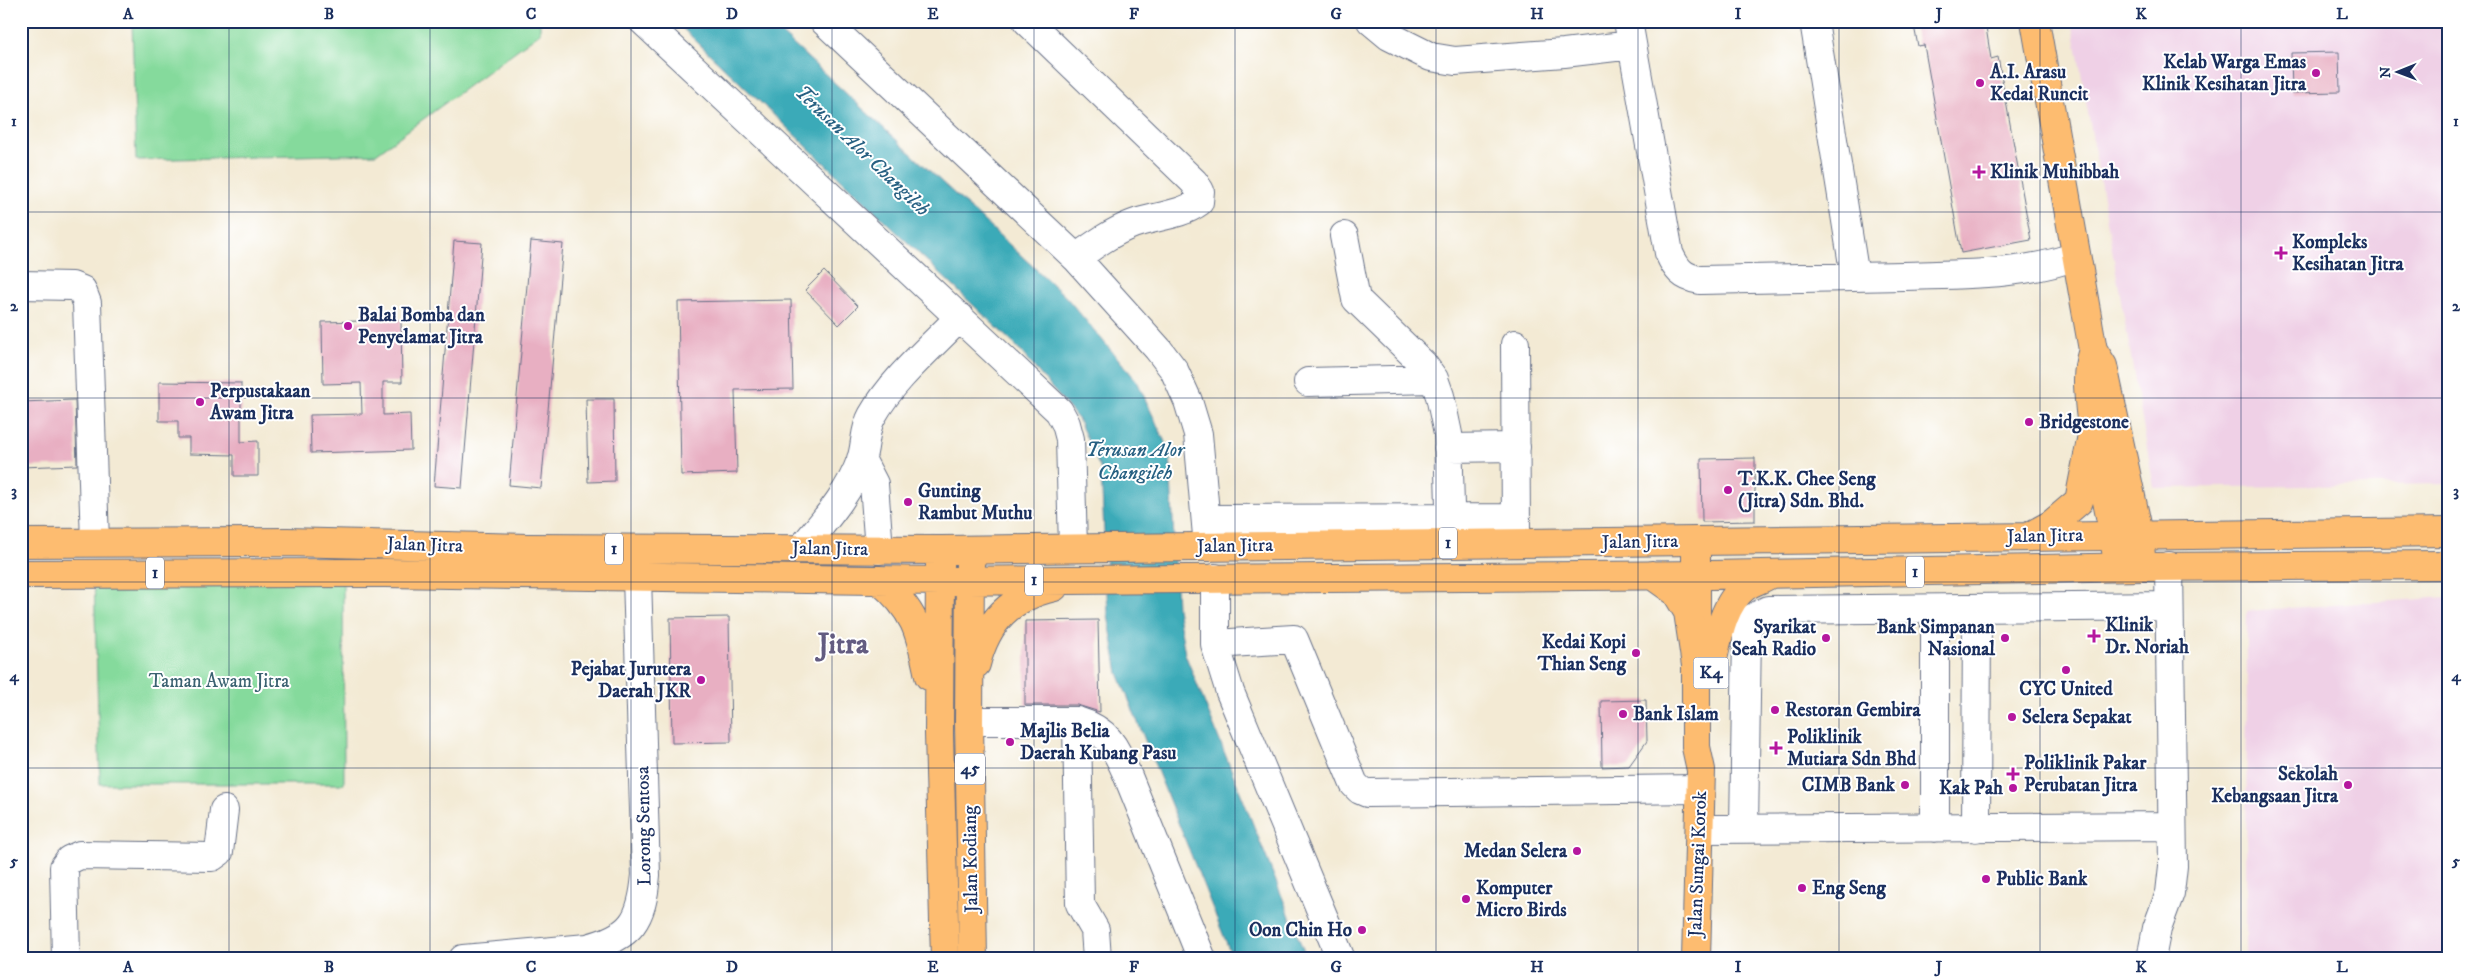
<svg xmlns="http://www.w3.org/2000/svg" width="2470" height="980" font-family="'IM FELL DW Pica',serif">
	<rect width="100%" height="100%" fill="#fff"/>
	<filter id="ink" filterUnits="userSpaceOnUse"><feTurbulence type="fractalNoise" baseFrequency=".02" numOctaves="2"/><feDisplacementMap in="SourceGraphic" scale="10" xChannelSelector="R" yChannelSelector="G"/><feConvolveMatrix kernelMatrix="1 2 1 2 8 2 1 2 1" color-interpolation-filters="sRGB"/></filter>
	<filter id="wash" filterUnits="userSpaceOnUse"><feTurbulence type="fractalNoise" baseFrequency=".0096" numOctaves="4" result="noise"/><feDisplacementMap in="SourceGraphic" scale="20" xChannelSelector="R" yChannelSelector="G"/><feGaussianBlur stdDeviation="1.12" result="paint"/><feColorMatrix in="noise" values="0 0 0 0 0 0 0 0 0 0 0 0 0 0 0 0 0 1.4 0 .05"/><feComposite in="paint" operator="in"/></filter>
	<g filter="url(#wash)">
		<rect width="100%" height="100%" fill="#f3ead4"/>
		<path fill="#efd0e6" d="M2072 21H2449V484L2154 488Z
			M2449 597V959H2246L2247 611Z"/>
		<path fill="#85da9c" stroke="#50847d" d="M132 21H540V33L376 154 136 160Z
			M94 577 343 578 344 784H100Z"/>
		<path fill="#3aaab8" stroke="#2a6c8b" d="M675 21H768L1066 297 1137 381 1170 453 1177 608 1185 654 1307 959H1233L1118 673 1108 615 1101 470 1078 419 1016 346Z"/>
		<g id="blocks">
			<path fill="#e8afc2" d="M1913 21H1985L1991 59 1998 57 2031 240 1961 253 1924 45 1918 46Z
				M2339 52 2340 92 2292 93 2291 53Z
				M454 241 482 243 462 488 434 486Z
				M531 241 563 244 541 488 509 485Z
				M824 271 858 306 839 325 805 290Z
				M791 300 793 389 735 390 737 473 681 475 678 302Z
				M401 320 402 382H383V415L410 414 411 450 311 453 310 415 362 414 361 383 323 384 322 322Z
				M159 382 241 383V442L258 441V476H234V455L189 454V438H178V421H159Z
				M586 399H614L615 481 588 482Z
				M75 400 77 465 21 467V402Z
				M1755 458V521L1702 522 1701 459Z
				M729 617 731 742 672 743 670 618Z
				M1098 620 1100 712 1077 705H1025V621Z
				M1646 700 1647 741 1629 766 1602 767 1601 701Z"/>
		</g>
	</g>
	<g filter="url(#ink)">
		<use href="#blocks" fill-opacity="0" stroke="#677087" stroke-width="1"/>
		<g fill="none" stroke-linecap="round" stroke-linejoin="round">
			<defs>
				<path id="minor" d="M643 21 1059 411 1066 424 1070 439 1073 547
					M824 21 1076 258 1158 349 1174 370 1188 401 1198 434 1208 547
					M1027 21 1194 182 1200 191 1199 202C1180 216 1154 216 1133 224 1112 232 1094 245 1076 258
					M1371 21 1389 36 1431 57 1455 61 1564 53 1632 45
					M1628 21 1669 253C1676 269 1682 277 1700 280 1768 279 1835 277 1903 276 1960 274 2022 276 2076 256
					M1814 21 1855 277
					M1344 236 1356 299 1423 364 1434 379 1440 396 1448 434 1451 543
					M21 285 72 286 82 290 87 303 95 542
					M1515 344 1516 536
					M1308 382 1434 379
					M1448 448 1516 447
					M861 459 874 484 879 550
					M1207 519 1516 518
					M802 548C824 521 849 494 861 460 866 446 864 430 872 416 893 379 930 348 960 317
					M1215 578V644L1230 692 1341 959
					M1935 609V828
					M1215 644 1294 639 1354 784 1360 790 1367 793 1700 789
					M969 721H1077C1108 730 1115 747 1127 774L1202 959
					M1077 721 1080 904 1095 930 1097 959
					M1744 828 1747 633 1749 620 1768 610 2169 606
					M1976 828 1977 608
					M1700 829 2172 826
					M66 959 64 867 69 860 80 855 212 857 219 852 224 810
					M463 959 587 948C632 937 642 920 646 875L637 577
					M2151 959 2157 928 2170 893 2173 866 2169 566"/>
				<path id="major" d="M2035 21 2093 350 2103 366 2139 534 2142 567
					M2092 353C2086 373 2088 390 2090 411 2096 464 2113 514 2118 567
					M1696 959 1701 770 1696 747V541"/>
				<path id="highway" d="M2030 536 2052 524 2079 501 2093 430
					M21 543 287 542 527 548 941 550 2449 532
					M970 561 969 721 973 959
					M940 562 939 734 945 959
					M21 574 384 573 940 581 1711 575 2142 567 2449 565
					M1652 575 1676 592 1688 612 1697 672
					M879 580C915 610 920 631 929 676
					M976 664C987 621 1010 597 1054 587
					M1711 668C1717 643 1722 604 1745 587 1752 582 1762 579 1769 575"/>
			</defs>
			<use href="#minor" stroke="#677087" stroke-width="30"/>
			<use href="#major" stroke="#677087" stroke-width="30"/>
			<use href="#highway" stroke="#677087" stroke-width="30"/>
			<use href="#minor" stroke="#fff" stroke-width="28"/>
			<use href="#major" stroke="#fdbc70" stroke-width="28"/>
			<use href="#highway" stroke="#fdbc70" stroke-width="28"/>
		</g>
	</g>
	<path fill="none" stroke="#1b2f5e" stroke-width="1" stroke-opacity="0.55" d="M229 21V959M430 21V959M631 21V959M832 21V959M1034 21V959M1235 21V959M1436 21V959M1638 21V959M1839 21V959M2040 21V959M2241 21V959M21 212H2449M21 398H2449M21 582H2449M21 768H2449"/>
	<g fill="#b5179e" stroke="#fff" stroke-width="2">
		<circle cx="2316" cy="73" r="5"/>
		<circle cx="1980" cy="83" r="5"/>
		<path d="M1976.5 164.5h5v5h5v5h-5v5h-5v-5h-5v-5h5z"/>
		<path d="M2278.5 245.5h5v5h5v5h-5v5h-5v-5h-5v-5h5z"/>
		<circle cx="348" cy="326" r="5"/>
		<circle cx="200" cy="402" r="5"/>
		<circle cx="2029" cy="422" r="5"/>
		<circle cx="1728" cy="490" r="5"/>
		<circle cx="908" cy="502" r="5"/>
		<path d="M2091.5 628.5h5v5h5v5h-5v5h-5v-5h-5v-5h5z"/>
		<circle cx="1826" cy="638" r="5"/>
		<circle cx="2005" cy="638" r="5"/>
		<circle cx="1636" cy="653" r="5"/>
		<circle cx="2066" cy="670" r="5"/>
		<circle cx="701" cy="680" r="5"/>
		<circle cx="1775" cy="710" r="5"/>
		<circle cx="1623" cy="714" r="5"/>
		<circle cx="2012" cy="717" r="5"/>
		<circle cx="1010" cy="742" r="5"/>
		<path d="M1773.5 740.5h5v5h5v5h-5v5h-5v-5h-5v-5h5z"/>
		<path d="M2010.5 766.5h5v5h5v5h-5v5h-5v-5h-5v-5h5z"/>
		<circle cx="1905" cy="785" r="5"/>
		<circle cx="2348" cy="785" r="5"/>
		<circle cx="2013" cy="788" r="5"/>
		<circle cx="1577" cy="851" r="5"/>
		<circle cx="1986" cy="879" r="5"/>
		<circle cx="1802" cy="888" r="5"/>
		<circle cx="1466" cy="899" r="5"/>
		<circle cx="1362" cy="930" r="5"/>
	</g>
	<g text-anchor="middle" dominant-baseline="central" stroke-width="4" stroke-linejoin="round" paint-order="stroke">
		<g fill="#fff" stroke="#5f6d8e" stroke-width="1">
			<rect x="1439" y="527.5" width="18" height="31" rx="4"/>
			<rect x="605" y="533.5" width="18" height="31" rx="4"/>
			<rect x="1906" y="556.5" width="18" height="31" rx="4"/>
			<rect x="146" y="557.5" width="18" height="31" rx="4"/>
			<rect x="1025" y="564.5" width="18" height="31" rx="4"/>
			<rect x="1693.5" y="657.5" width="35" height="31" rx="4"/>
			<rect x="955" y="753.5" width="30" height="31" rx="4"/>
		</g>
		<g font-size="18" font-weight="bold" fill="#1b2f5e">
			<text x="1448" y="543">1</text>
			<text x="614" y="549">1</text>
			<text x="1915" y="572">1</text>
			<text x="155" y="573">1</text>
			<text x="1034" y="580">1</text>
			<text x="1711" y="673">K4</text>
			<text x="970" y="769">45</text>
		</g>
		<g font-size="19" font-weight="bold" fill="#1b2f5e" stroke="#fff" text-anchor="start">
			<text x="2306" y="62" text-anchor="end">Kelab Warga Emas<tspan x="2306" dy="22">Klinik Kesihatan Jitra</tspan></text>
			<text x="1990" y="72">A.I. Arasu<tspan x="1990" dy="22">Kedai Runcit</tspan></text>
			<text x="1990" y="172">Klinik Muhibbah</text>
			<text x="2292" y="242">Kompleks<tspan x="2292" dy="22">Kesihatan Jitra</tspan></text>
			<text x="358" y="315">Balai Bomba dan<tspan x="358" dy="22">Penyelamat Jitra</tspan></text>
			<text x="210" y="391">Perpustakaan<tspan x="210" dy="22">Awam Jitra</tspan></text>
			<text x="2039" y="422">Bridgestone</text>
			<text x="1738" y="479">T.K.K. Chee Seng<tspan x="1738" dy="22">(Jitra) Sdn. Bhd.</tspan></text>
			<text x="918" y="491">Gunting<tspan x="918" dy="22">Rambut Muthu</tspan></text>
			<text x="2105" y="625">Klinik<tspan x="2105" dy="22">Dr. Noriah</tspan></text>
			<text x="1816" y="627" text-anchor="end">Syarikat<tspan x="1816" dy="22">Seah Radio</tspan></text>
			<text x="1995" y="627" text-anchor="end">Bank Simpanan<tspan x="1995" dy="22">Nasional</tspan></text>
			<text x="1626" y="642" text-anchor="end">Kedai Kopi<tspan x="1626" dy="22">Thian Seng</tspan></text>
			<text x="691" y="669" text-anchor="end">Pejabat Jurutera<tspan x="691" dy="22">Daerah JKR</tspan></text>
			<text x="2066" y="689" text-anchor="middle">CYC United</text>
			<text x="1785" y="710">Restoran Gembira</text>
			<text x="1633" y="714">Bank Islam</text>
			<text x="2022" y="717">Selera Sepakat</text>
			<text x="1020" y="731">Majlis Belia<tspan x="1020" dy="22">Daerah Kubang Pasu</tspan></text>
			<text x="1787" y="737">Poliklinik<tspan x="1787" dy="22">Mutiara Sdn Bhd</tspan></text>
			<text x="2024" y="763">Poliklinik Pakar<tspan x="2024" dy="22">Perubatan Jitra</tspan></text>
			<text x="2338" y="774" text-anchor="end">Sekolah<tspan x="2338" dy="22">Kebangsaan Jitra</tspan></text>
			<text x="1895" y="785" text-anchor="end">CIMB Bank</text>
			<text x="2003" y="788" text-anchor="end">Kak Pah</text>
			<text x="1567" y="851" text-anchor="end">Medan Selera</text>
			<text x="1996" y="879">Public Bank</text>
			<text x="1476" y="888">Komputer<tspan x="1476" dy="22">Micro Birds</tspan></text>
			<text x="1812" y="888">Eng Seng</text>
			<text x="1352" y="930" text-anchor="end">Oon Chin Ho</text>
		</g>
		<g font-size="19" fill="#1b2f5e" stroke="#fff">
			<text transform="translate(2045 536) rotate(-1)">Jalan Jitra</text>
			<text transform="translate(1640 542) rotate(-1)">Jalan Jitra</text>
			<text transform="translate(425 545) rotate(2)">Jalan Jitra</text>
			<text transform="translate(1235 546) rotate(-1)">Jalan Jitra</text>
			<text transform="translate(830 549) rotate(1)">Jalan Jitra</text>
			<text transform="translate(644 826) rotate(-91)">Lorong Sentosa</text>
			<text transform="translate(971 859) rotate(-91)">Jalan Kodiang</text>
			<text transform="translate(1698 864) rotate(-88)">Jalan Sungai Korok</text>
		</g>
		<g font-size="19" fill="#3b6271" stroke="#fff">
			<text x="219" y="681">Taman Awam Jitra</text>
		</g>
		<g font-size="20" font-style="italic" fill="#276082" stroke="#fff">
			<text transform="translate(862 151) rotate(44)">Terusan Alor Changileh</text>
			<text x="1135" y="450">Terusan Alor<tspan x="1135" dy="23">Changileh</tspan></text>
		</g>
		<g font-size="29" font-weight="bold" fill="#635c81" stroke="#fff">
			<text x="843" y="645">Jitra</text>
		</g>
	</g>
	<rect width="2470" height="980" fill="none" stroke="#fff" stroke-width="55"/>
	<g transform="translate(2398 72) rotate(269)" stroke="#ffffff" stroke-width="4" paint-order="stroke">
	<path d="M0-4L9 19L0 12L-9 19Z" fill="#1b2f5e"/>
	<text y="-8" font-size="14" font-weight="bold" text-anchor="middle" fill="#1b2f5e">N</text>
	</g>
	<rect x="28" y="28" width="2414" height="924" fill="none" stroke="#1b2f5e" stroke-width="2"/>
	<g font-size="16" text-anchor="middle" font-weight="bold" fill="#1b2f5e">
		<text x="128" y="19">A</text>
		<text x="329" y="19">B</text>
		<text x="531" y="19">C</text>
		<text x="732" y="19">D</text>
		<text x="933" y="19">E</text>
		<text x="1134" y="19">F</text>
		<text x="1336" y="19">G</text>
		<text x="1537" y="19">H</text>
		<text x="1738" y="19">I</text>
		<text x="1939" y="19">J</text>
		<text x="2141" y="19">K</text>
		<text x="2342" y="19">L</text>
		<text x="14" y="126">1</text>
		<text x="2456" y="126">1</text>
		<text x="14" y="311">2</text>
		<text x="2456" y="311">2</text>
		<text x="14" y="496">3</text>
		<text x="2456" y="496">3</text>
		<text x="14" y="681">4</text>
		<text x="2456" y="681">4</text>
		<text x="14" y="866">5</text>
		<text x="2456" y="866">5</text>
		<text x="128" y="972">A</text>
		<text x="329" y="972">B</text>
		<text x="531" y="972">C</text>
		<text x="732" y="972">D</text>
		<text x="933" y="972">E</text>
		<text x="1134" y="972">F</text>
		<text x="1336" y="972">G</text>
		<text x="1537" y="972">H</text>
		<text x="1738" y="972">I</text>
		<text x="1939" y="972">J</text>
		<text x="2141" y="972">K</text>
		<text x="2342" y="972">L</text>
	</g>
</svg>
